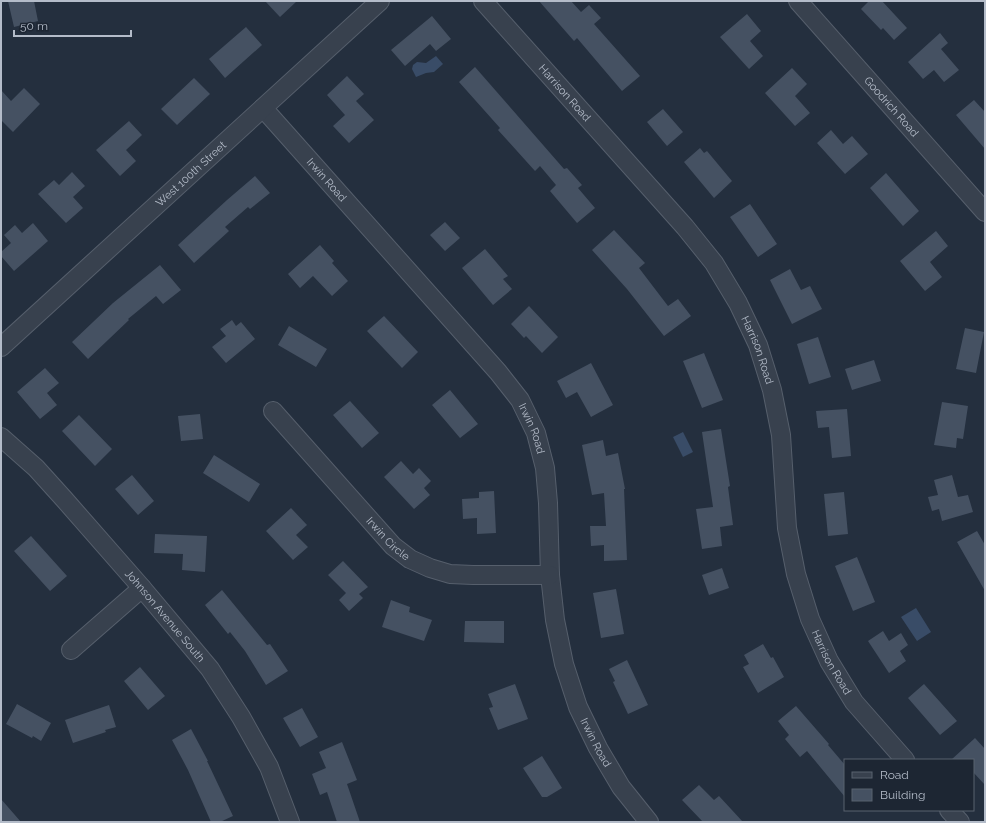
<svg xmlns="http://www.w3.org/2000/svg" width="986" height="823" font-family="Raleway,sans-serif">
	<rect width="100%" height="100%" fill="#242f3e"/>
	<path fill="#394c67" d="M436 56 443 64 434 72 426 73 416 77 412 69 413 65 417 62 426 63Z
		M683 432 693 452 683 457 673 437Z
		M916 608 931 632 917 641 901 617Z"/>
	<path fill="#455162" d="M8 1H34L38 21 14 27Z
		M265 1H297L280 17Z
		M539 1H571L581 12 589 5 601 18 594 24 640 76 622 91 577 38 574 41Z
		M869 1H882L907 28 894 40 883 28 881 30 861 9Z
		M747 14 761 31 750 41 763 56 749 69 720 37Z
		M432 16 451 39 436 51 430 44 405 66 391 50Z
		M246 27 262 45 225 78 209 59Z
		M940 33 948 43 941 49 959 70 944 82 934 70 923 79 908 62Z
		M475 67 564 169 567 168 582 185 578 188 595 208 577 223 550 191 556 185 540 166 535 171 498 130 500 128 459 82Z
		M792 68 807 84 795 96 810 113 795 126 765 93Z
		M347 76 364 94 356 101 374 120 349 143 333 126 345 115 327 95Z
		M194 78 210 94 177 125 161 109Z
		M24 88 40 104 13 132 1 120V90L11 101Z
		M974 100 985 112V149L956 115Z
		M663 109 683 132 667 146 647 122Z
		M129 121 142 135 126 150 136 161 120 176 96 150Z
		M831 130 843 144 852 136 868 154 845 174 817 143Z
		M700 148 704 153 707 151 732 181 714 198 684 162Z
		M72 172 85 186 73 197 83 208 66 223 38 194 54 180 59 185Z
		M886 173 919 211 903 226 870 188Z
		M255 176 270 193 250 209 248 207 225 227 229 231 194 263 178 245 227 200Z
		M750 204 777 244 758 257 730 217Z
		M445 222 460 238 445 251 430 235Z
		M33 223 48 241 14 271 1 256V252L11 243 4 235 15 225 22 233Z
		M614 230 645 263 639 268 668 306 678 299 691 316 664 336 627 289 592 250Z
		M936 231 948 246 930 262 942 277 925 291 900 261Z
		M320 245 334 261 332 263 348 281 332 296 313 276 300 288 288 274Z
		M485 249 508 276 503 279 512 289 493 305 462 268Z
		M160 265 181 290 163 304 156 296 128 319 129 320 88 359 72 342 113 303Z
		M790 269 801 290 810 286 822 309 792 324 770 280Z
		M529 306 558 337 542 353 526 336 524 338 511 324Z
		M384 316 418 352 402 368 367 331Z
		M232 320 236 326 241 322 255 339 226 363 212 347 226 336 220 329Z
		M289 326 327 349 316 367 278 345Z
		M965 328 984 332 976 373 956 369Z
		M818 337 831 377 809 384 797 344Z
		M704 353 723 400 702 408 683 361Z
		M874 360 881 381 852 390 845 369Z
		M591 363 613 405 591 417 577 392 566 398 557 381Z
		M45 368 59 383 47 393 57 405 40 419 17 392Z
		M450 390 478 424 460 438 432 405Z
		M350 401 379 433 362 448 333 415Z
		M942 402 968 406 963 439 957 438 956 448 934 445Z
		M847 409 851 456 832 458 829 427 818 428 816 411Z
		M200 414 203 439 181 441 178 416Z
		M79 415 112 449 95 466 62 431Z
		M721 429 730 486 728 487 733 525 720 527 722 546 702 549 696 509 713 507 702 432Z
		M603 440 606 456 618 453 625 489H624L627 560 604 561V545L591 546 590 526H606L604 493 592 495 582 445Z
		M214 455 260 484 249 502 203 473Z
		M401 461 413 474 419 468 431 481 424 488 430 495 414 509 384 477Z
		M132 475 154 501 138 515 115 489Z
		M952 475 958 497 968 495 973 512 942 521 939 509 932 511 928 497 938 495 934 480Z
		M494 491 496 533 477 534V518L463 519 462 499 479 498V492Z
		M844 492 848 534 828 536 824 494Z
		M291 508 307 525 296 535 308 547 293 560 266 531Z
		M977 531 985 545V591L957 542Z
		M155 534 207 536 205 572 182 570 183 554 154 553Z
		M31 536 67 576 50 591 14 551Z
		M857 557 875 602 853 611 835 566Z
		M343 561 368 587 359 594 363 598 349 611 339 600 346 593 328 575Z
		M722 568 729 588 709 595 702 575Z
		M616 589 624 634 601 638 593 593Z
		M222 590 267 645 270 644 288 671 266 685 245 651 230 632 228 634 205 605Z
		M391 600 410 607 409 612 432 620 424 641 382 627Z
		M465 621H504V643L464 642Z
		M883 631 889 641 901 633 908 645 900 651 906 661 889 673 868 641Z
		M763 644 771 658 773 657 784 677 758 693 743 667 749 664 744 655Z
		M627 660 648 705 628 714 613 682 615 681 609 669Z
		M140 667 165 696 148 710 124 681Z
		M515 684 528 719 498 730 489 708 493 707 488 694Z
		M924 684 957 721 940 735 908 698Z
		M17 704 51 723 41 741 33 736 32 738 6 724Z
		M109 705 116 727 105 730 106 732 73 743 65 720Z
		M796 706 829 744 828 745 845 765V797L807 751 800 757 785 739 789 735 778 721Z
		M302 708 318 737 300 747 283 718Z
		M191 729 208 761H207L233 816 220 822H211L188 770 172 740Z
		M975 738 985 749V785L973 772V760H951Z
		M342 742 357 780 347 784 360 822H337L327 792 320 795 312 774 326 768 319 752Z
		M542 756 562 788 547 797H542L523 768Z
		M699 785 714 800 719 796 743 822H703L682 800Z
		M1 799 21 822H1Z"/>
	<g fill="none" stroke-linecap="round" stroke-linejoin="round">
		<defs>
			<g id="minor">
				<path id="s1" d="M483 1 685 227 714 263 738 303 758 345 772 390 781 435 787 528 796 574 810 619 829 661 854 702 905 760"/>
				<path id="s2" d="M798 1 985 212"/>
				<path id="s3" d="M263 108 498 372 520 400 536 433 545 468 548 503 550 575 555 620 564 664 578 707 598 748 621 787 649 822"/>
				<path id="s4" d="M1 347 380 1"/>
				<path id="s5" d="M273 411 393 546 410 559 430 568 450 574 473 575H550"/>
				<path id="s6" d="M1 437 36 468 64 499 142 588 210 669 241 717 269 767 290 822"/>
				<path d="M71 650 142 588"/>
				<path d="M949 810 960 822"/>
			</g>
		</defs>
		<use href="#minor" stroke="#565f6c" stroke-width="20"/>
		<use href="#minor" stroke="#38414e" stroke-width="18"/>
	</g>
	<g text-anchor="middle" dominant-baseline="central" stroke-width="3" stroke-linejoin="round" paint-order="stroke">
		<g font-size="11" fill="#b4bcc9" stroke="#1d2633">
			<text stroke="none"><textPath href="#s1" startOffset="123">Harrison Road</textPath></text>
			<text stroke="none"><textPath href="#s2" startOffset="141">Goodrich Road</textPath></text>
			<text stroke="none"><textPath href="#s4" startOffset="257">West 100th Street</textPath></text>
			<text stroke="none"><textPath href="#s3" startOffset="96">Irwin Road</textPath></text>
			<text stroke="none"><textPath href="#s1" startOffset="447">Harrison Road</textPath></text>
			<text stroke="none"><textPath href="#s3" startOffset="420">Irwin Road</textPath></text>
			<text stroke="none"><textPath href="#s5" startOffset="172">Irwin Circle</textPath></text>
			<text stroke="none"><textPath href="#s6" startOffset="243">Johnson Avenue South</textPath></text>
			<text stroke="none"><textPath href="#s1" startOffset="771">Harrison Road</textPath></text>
			<text stroke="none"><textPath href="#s3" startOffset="744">Irwin Road</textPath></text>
		</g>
	</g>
	<rect width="986" height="823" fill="none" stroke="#b4bcc9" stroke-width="4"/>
	<rect x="844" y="759" width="130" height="52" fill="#1d2633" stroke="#59626f"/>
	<rect x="852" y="772" width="20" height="6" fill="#38414e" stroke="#59626f"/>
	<text x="880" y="779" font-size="12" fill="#b4bcc9">Road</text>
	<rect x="852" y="789" width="20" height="12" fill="#455162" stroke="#59626f"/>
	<text x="880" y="799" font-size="12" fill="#b4bcc9">Building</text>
	<path d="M14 30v6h117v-6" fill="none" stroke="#b4bcc9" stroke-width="2"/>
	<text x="20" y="30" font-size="12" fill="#b4bcc9" stroke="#1d2633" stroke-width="3" paint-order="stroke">50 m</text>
</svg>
